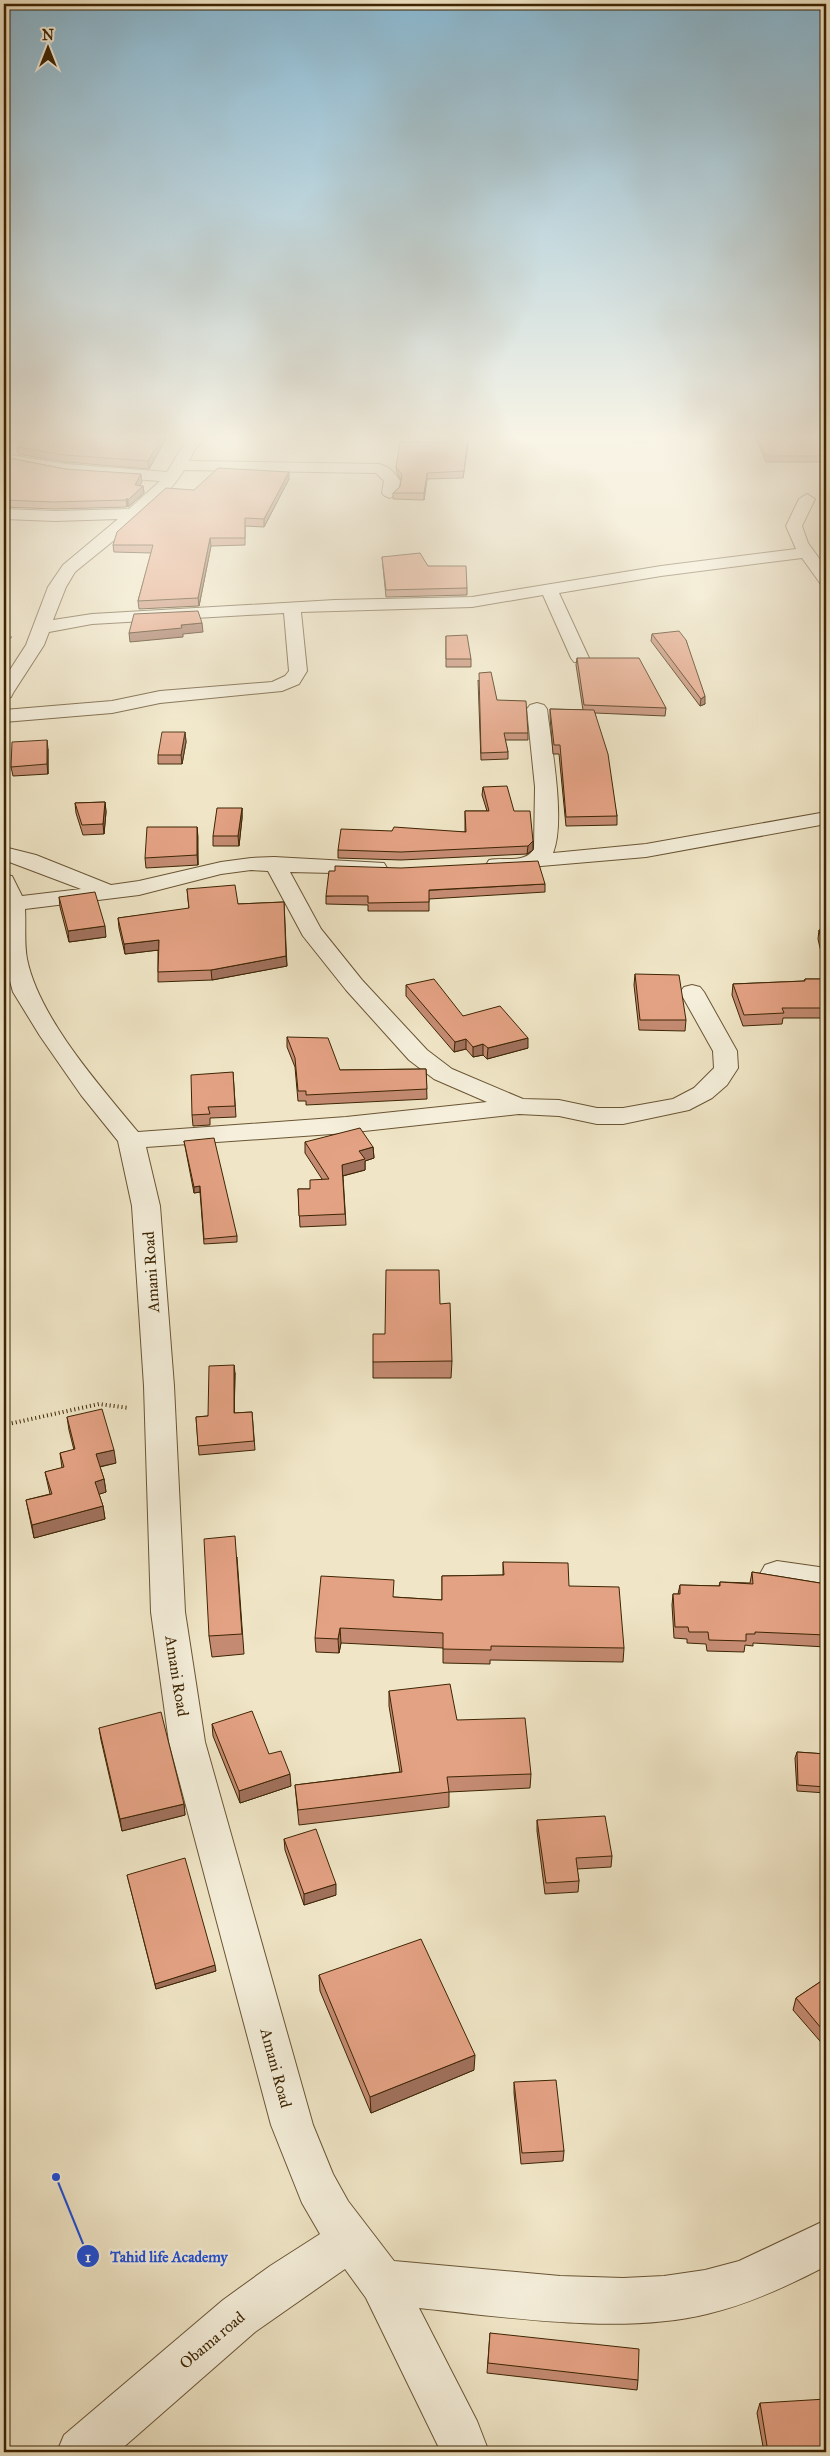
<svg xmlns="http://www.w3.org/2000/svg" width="830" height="2456" font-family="'IM FELL Great Primer',serif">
	<rect width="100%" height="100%" fill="#f0e6c7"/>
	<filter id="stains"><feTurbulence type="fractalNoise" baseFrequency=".004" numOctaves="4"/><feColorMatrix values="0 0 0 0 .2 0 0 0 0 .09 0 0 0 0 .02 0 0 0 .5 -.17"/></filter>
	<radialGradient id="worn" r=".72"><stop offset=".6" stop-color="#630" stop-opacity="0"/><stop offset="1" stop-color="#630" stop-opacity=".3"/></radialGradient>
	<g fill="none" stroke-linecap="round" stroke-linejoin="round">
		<defs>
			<path id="minor" d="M192 437H208L195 449 189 461 379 464C390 467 394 472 400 481L398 493 390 498 385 496 382 493 384 481 376 473 184 470C164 504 107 545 75 572L66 587 53 620 92 614 335 600 472 597 661 566 796 549 786 526 799 499 807 494 815 499 802 526 808 543 826 568V584L820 583 802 558 661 576 559 593 589 658 586 662H574L571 658 543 595 472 607 301 612 307 671 299 684 282 691 160 703 112 713 4 722V710L112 701 160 691 272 682 285 676 289 671 284 613 92 624 49 632 44 645 13 693 11 697 4 699V679L26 645 48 587 63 565 118 519 55 521 4 519V509L55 511 129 509 160 481 66 474 4 462V454L66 464 167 472 184 444Z
				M628 437H653C648 444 633 444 628 437Z
				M537 703 544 705 547 709C551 743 566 822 553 853L646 844 826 812V824L646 857 541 866 520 871 489 870 486 865 489 860C504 857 527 864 534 848L535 787 527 709 530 705Z
				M4 847 36 855 111 885 139 881 221 862 251 858 274 857 384 863 387 868 384 873 376 874 290 872 321 929 362 980 427 1050 452 1069 523 1099 559 1100 597 1108H623L673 1099 694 1088 714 1068 713 1051 680 992 684 987 692 985 700 987 704 992 737 1051 738 1068 727 1085 712 1098 689 1110 623 1124H597L559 1116 519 1114 346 1133 146 1147 160 1206 174 1386 185 1612 205 1742 313 2125 333 2174 348 2201 394 2261 560 2276 623 2278 664 2276 705 2270 739 2261 826 2220V2266C788 2286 749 2304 707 2314 623 2335 505 2317 419 2308L477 2421 489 2452H441L366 2298 345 2269 255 2332 118 2452H57L64 2435 223 2300 270 2266 320 2234 302 2203 271 2125 169 1742 151 1612 144 1386 132 1206 118 1141 81 1095 40 1036 13 992 4 959V875L12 876 22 896 81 889 4 860ZM251 870 268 871 303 936 346 990 409 1060 434 1079 487 1102 346 1117 138 1132C100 1086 39 1018 27 959 24 943 26 925 25 909L139 895 221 874Z
				M777 1561 826 1568V1594L765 1583 760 1574 765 1565Z"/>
		</defs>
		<use href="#minor" stroke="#6a5534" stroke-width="2"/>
		<path stroke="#3d2503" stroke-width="2" stroke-dasharray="0.5 1" stroke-linecap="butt" d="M4 639 12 637"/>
		<path stroke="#3d2503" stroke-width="4" stroke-dasharray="1 3" stroke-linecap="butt" d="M4 1425 99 1404 129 1408"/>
		<use href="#minor" fill="#f5efdb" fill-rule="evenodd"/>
	</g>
	<path fill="#c48b72" stroke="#3d2503" d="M167 437 149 469 66 462 18 454 17 447Z
		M469 437 463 478 427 479 424 500 393 499V493L400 487 401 480 397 473 396 467 446 443Z
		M755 437H826V462H766Z
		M4 457 65 469 142 482 139 486H143L144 493 128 507V505L127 507 55 509 4 507Z
		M289 479 264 527 245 526V545L211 546 199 606 139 609 138 601 151 553 114 552 113 545 194 490Z
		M382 557 428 566 467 588V595L386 597Z
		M652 634 686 640 705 704 700 706 651 641Z
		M446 636 471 659V667H446Z
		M577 658 666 708 665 716 595 713 617 816V825L566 826 559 754H553L550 717V709L583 710 576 665Z
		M478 680 528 733V740H505L508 752V759L481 760Z
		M185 732 186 742 182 764H158V755Z
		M48 749V774L13 776 11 767Z
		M483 787 514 811 533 841V850L527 854 401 860 338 858V850L392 831 465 832V811H487L482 795Z
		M105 802 106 812 104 834 83 835 76 813 75 803Z
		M242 808V818L239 846H213V836Z
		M197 827 198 865 146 868 145 858Z
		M545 884V892L429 899V911H368V905L326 904V896Z
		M187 889 238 904 284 902 287 966 212 980 158 982V950L125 954 119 928 118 918 189 909Z
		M59 897 106 937 69 942 60 907Z
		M819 930H826V974L818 939Z
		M635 974 686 1020 685 1031 639 1030 634 985Z
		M805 979H826V1018H783L782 1024 743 1026 732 995 733 984 804 981Z
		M406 985 463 1016 528 1048 487 1059 483 1055 473 1057 466 1049 454 1052 406 996Z
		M287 1037 340 1070 426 1069 427 1099 306 1105V1101H298L295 1067 287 1047Z
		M233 1072 236 1117 210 1118V1125L193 1126 192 1115Z
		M184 1141 237 1236V1242L204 1244 200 1192 194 1193Z
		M305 1142 373 1147 374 1158 365 1161V1170L343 1176 346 1225 300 1227 298 1189H310L322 1179 305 1153Z
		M385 1334 452 1361 451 1378H373V1362Z
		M235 1373 234 1413 252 1412 255 1450 199 1455 196 1417 208 1416Z
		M67 1417 116 1463 100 1467 104 1479 106 1492 99 1494 103 1506 105 1519 34 1538 26 1500 50 1494 45 1472 62 1468 60 1453 74 1450 69 1430Z
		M237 1557 244 1654 212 1657 209 1636Z
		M503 1562 569 1586 624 1648 623 1662 490 1660V1664L443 1663V1648L341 1643 339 1653 316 1652 315 1638 394 1597 442 1600V1576L503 1575Z
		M752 1572 826 1584V1647L753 1643V1646L745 1645 744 1652 707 1651 706 1644 687 1643V1639L674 1638 672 1605 673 1594H678L680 1585 719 1586 720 1582 750 1583Z
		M389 1691 457 1720 531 1774 530 1788 449 1792V1807L299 1825 295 1785 400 1772 389 1706Z
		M212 1724 269 1754 291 1786 240 1803 213 1736Z
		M99 1728 184 1804 185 1815 122 1831 101 1740Z
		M797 1752 826 1754V1793L797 1791 795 1758Z
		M537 1820 612 1856 611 1867 577 1869 579 1881 578 1892 545 1894 537 1831Z
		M284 1839 336 1895 304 1905 285 1850Z
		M127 1875 216 1971 156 1989Z
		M826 1961V2048L793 2010 796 1998 826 1978 821 1974 824 1963Z
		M319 1975 474 2070 371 2113 320 1991Z
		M514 2082 564 2151 563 2161 521 2164 514 2093Z
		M490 2333 638 2380 637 2390 487 2373Z
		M760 2403 826 2452H764L757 2413Z"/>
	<path fill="#a0715c" stroke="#3d2503" d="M162 437H167L149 469 148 461Z
		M468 437H469L463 478 464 471Z
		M289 472V479L264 527V519Z
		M427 473V479L424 500V493Z
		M141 474 142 482 135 492V485Z
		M143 486 144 493 128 507V500Z
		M127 498 128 505 127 507 126 500Z
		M210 538 211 546 199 606 198 598Z
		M202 623 203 632 183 634V637L130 642 129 633 181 625Z
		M705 696V704L700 706 701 699Z
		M185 732 186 742 182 764 181 755Z
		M47 740 48 749V774L47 764Z
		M105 802 106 812 104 834 103 824Z
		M242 808V818L239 846 238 836Z
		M197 827 198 837V865L197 855Z
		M533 841V850L527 854 528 846Z
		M105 926 106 937 69 942 68 931Z
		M159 940V950L125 954 124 944Z
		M286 956 287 966 212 980 211 970Z
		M528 1038V1048L487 1059 488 1048Z
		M466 1039V1049L454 1052 455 1042Z
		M483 1044V1055L473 1057V1047Z
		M4 1047H7L9 1057 4 1059Z
		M373 1147 374 1158 365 1161V1170L342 1176V1165L359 1151Z
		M200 1186V1192L194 1193V1187Z
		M234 1365 235 1373 234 1422Z
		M114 1450 116 1463 98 1467 96 1454Z
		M104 1479 106 1492 97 1495 95 1482Z
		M103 1506 105 1519 34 1538 32 1525Z
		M340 1628 341 1643 339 1653 338 1639Z
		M290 1774 291 1786 240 1803 239 1791Z
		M184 1804 185 1815 122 1831 120 1819Z
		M336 1884V1895L304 1905V1894Z
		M215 1965 216 1971 156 1989 155 1984Z
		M475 2055 474 2070 371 2113 370 2097Z"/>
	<path fill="#e4a284" stroke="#3d2503" d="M27 437H162L148 461 65 455 17 447Z
		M447 437H468L464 471 427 473 424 493H393L400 487 402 475 396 467 400 442 446 443Z
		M757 437H826V456H766Z
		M4 457 65 469 141 474 135 485 143 486 128 500 127 498 126 500 54 502 4 500Z
		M218 468 289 472 264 519 245 518V538H210L198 598 138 601 153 545H113L117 532 166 488 194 490Z
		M420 553 428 566H466L467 588 386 590 382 557Z
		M198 611 202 623 181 625 182 628 129 633 134 614Z
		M679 631 686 640 705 696 701 699 652 634Z
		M467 635 471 659H446V636Z
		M577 658H639L666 708 584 705Z
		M491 672 497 700 526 701 528 733H504L508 752 481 753 479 673Z
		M550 709 594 710 608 754 617 816 566 817 560 745H554Z
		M162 732H185L181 755H158Z
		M47 740V764L11 767 12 742Z
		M507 786 514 811H530L533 841 528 846 401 852 338 850 341 829 392 831 394 827 466 832 465 811H489L483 787Z
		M105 802 103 824 82 825 75 803Z
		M217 808H242L238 836H213Z
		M147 827H197V855L145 858Z
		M538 861 545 884 429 890V902L368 903V896H326L329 871H335V866L401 868Z
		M235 885 238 904 284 902 286 956 211 970 158 972 159 940 124 944 118 918 189 908 187 889Z
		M95 892 105 926 68 931 59 897Z
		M819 930H826V959Z
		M635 974 679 975 686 1020H640Z
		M434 979 463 1016 500 1006 528 1038 488 1048 483 1044 473 1047 466 1039 455 1042 406 985Z
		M805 979H826V1008H782L784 1013 744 1015 733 984 805 981Z
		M287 1037 328 1038 340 1070 426 1069 427 1089 306 1095V1091H298L295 1058Z
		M4 1040 7 1047H4Z
		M233 1072 235 1106 208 1107 210 1114 192 1115 191 1075Z
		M360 1128 373 1147 359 1151 365 1159 342 1165 345 1214 299 1216 298 1189H310V1180L329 1179 305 1142Z
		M214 1138 237 1236 204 1239 200 1186 194 1187 184 1141Z
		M386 1270H439L440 1304 450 1303 452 1361 373 1362V1334H385Z
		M234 1365V1413L252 1412 254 1441 198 1446 196 1417 208 1416 209 1366Z
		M102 1409 114 1450 96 1454 104 1479 95 1482 103 1506 32 1525 26 1500 52 1494 45 1472 64 1467 60 1453 75 1449 67 1417Z
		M235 1536 242 1634 209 1636 204 1539Z
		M503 1562 568 1563 569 1586 619 1587 624 1648 491 1646V1650L443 1649V1633L340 1628 338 1639 315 1638 321 1576 394 1580 393 1597 442 1600V1576L504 1575Z
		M752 1572 826 1584V1635L755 1632V1634H746V1641L709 1640 708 1632H689L688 1627H675L673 1594H680V1585L720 1586V1582L753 1584Z
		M450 1684 457 1720 525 1718 531 1774 447 1777 449 1792 298 1810 295 1785 402 1772 389 1691Z
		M252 1711 269 1754 281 1751 290 1774 239 1791 212 1724Z
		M161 1712 184 1804 120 1819 99 1728Z
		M797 1752 826 1754V1787L798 1785Z
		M605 1816 612 1856 576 1858 579 1881 546 1883 537 1820Z
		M316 1829 336 1884 304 1894 284 1839Z
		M185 1858 215 1965 155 1984 127 1875Z
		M421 1939 475 2055 370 2097 319 1975Z
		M826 1978V2034L796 1998Z
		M556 2080 564 2151 522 2153 514 2082Z
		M490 2333 639 2349 638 2380 488 2363Z
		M826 2399V2452H768L760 2403Z"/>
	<linearGradient id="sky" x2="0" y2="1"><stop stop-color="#89b9d3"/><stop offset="0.56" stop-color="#f8f4e6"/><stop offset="1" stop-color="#f8f4e6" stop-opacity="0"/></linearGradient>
	<rect width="830" height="781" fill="url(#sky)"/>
	<g text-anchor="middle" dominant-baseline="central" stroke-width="5" stroke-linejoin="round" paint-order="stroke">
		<g font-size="16" fill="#3d2503" stroke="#f5efdb">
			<text transform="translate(151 1272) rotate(-94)">Amani Road</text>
			<text transform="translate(177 1676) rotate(81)">Amani Road</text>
			<text transform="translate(276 2068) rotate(75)">Amani Road</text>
			<text transform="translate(212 2340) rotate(-40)">Obama road</text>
		</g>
	</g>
	<path fill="none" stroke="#1d4ed8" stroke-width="2" d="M56 2177L88 2256"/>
	<g fill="#1d4ed8" stroke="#f5efdb" stroke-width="2">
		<circle cx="56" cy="2177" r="5"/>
		<circle cx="88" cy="2256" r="12"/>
	</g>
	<g font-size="15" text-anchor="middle" font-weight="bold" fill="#fff">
		<text x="88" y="2262">1</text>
	</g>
	<g font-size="15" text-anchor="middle" font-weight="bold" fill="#1d4ed8" stroke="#f5efdb" stroke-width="5" stroke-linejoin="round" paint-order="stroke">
		<text x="169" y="2262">Tahid life Academy</text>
	</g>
	<rect width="830" height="2456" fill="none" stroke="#f0e6c7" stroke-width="20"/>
	<rect x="5" y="5" width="820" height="2446" fill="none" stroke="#3d2503" stroke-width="2.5"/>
	<rect x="10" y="10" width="810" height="2436" fill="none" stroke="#3d2503"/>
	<g transform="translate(48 48)" stroke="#f5efdb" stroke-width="4" paint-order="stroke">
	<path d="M0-4L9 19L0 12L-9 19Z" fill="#3d2503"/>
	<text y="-8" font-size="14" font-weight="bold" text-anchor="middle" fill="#3d2503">N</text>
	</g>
	<rect width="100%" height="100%" filter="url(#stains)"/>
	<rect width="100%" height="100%" fill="url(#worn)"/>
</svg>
